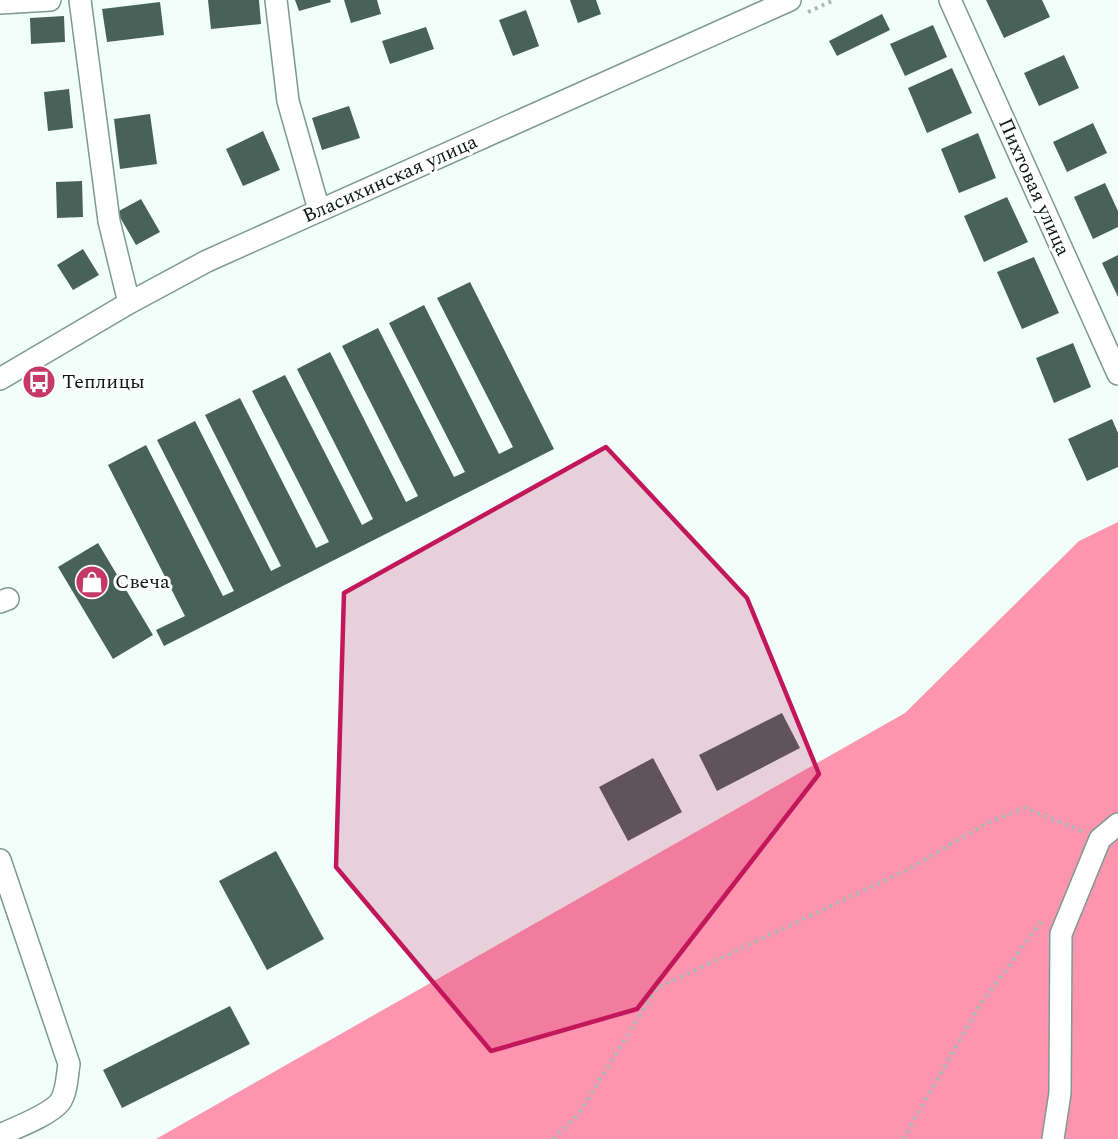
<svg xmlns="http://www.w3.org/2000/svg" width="1118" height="1139" font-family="Spectral,serif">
	<rect width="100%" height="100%" fill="#f2fefa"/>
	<path fill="#fd95ae" d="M1118 522V1139H156L905 713 1079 541Z"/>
	<path fill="#48625a" d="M208 0H259L261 24 211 29Z
		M295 0H330L331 2 299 11Z
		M344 0H377L381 14 351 23Z
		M570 0H596L601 14 578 23Z
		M986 0H1042L1050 17 1004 38Z
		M160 2 164 35 107 42 102 9Z
		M526 10 539 46 513 56 499 20Z
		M882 14 890 30 837 56 829 41Z
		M64 16 65 42 31 44 30 18Z
		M933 25 947 57 905 76 890 44Z
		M426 27 434 49 390 64 382 41Z
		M1064 55 1079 88 1039 106 1024 73Z
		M952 68 972 113 927 133 908 88Z
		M69 89 73 128 48 131 44 92Z
		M349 106 360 138 322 150 312 118Z
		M150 114 157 164 120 169 114 119Z
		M1093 123 1107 153 1067 172 1053 142Z
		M263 131 280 170 243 186 226 149Z
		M978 133 996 178 959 193 941 149Z
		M82 181 83 217 57 218 56 182Z
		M1105 183 1118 211V227L1093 239 1074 197Z
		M1007 197 1028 242 984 262 964 216Z
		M141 199 160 232 136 245 117 212Z
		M83 249 99 275 73 290 57 265Z
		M1118 255V297L1102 263Z
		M1034 257 1059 313 1022 329 997 272Z
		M470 282 554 449 164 646 156 630 185 616 108 465 146 445 223 596 234 591 157 440 195 421 271 571 281 566 205 415 240 398 316 548 329 542 252 391 285 375 362 525 373 519 297 369 330 352 406 502 418 496 342 346 378 328 454 477 465 472 389 323 424 305 499 454 513 447 437 298Z
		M1073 343 1091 387 1054 403 1036 358Z
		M1112 419 1118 433V467L1087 481 1068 439Z
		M98 543 153 635 113 659 58 567Z
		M782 713 800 748 717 791 699 755Z
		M653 758 682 812 628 841 599 787Z
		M276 851 324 939 267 970 219 881Z
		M230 1006 250 1044 122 1108 103 1070Z"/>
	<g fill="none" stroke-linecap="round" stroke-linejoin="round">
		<defs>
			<path id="minor" d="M80 0 109 221 129 303
				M276 0 288 101 319 210
				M950 0 1118 374
				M0 3 50 0
				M0 379 129 303 207 261 790 0
				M0 602 8 599
				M0 860 69 1064C67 1076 67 1092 60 1102 50 1115 15 1128 0 1135
				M1053 1139 1060 1093 1061 934 1100 839 1118 824"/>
		</defs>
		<use href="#minor" stroke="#7e9991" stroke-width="24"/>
		<path stroke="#adb8b5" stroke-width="4" stroke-dasharray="3 4.5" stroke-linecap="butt" d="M808 12 834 0
			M553 1139 578 1115 657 988 907 870 987 823 1025 808 1082 831
			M903 1139 980 1005 1043 919"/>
		<use href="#minor" stroke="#fff" stroke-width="21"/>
	</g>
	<path fill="#c2185b" fill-opacity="0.2" stroke="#c2185b" stroke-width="4.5" stroke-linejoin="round" d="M606 447 747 598 819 774 637 1009 491 1051 336 867 344 593Z"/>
	<defs>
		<symbol id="bus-disc" viewBox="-11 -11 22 22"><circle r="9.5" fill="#c53868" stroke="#fff"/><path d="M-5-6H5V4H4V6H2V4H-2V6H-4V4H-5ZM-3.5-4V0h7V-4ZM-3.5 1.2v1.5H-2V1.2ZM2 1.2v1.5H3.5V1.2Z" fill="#fff"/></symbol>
		<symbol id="shop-disc" viewBox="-11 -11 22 22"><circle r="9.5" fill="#c53868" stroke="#fff"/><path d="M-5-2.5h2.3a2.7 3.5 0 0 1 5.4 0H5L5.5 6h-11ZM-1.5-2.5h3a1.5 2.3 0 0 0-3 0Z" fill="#fff"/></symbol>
	</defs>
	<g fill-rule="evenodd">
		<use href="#bus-disc" x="20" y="363" width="38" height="38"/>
		<use href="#shop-disc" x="73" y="563" width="38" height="38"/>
	</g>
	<g text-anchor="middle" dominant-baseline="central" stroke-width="6" stroke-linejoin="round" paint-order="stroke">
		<g font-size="20" fill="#0d1714" stroke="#fff">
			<text transform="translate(390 179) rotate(-24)">Власихинская улица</text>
			<text transform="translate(1034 187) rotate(66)">Пихтовая улица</text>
		</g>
		<g font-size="20" fill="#0d1714" stroke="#fff" text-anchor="start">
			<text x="62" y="382">Теплицы</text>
			<text x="115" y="582">Свеча</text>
		</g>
	</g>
</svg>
